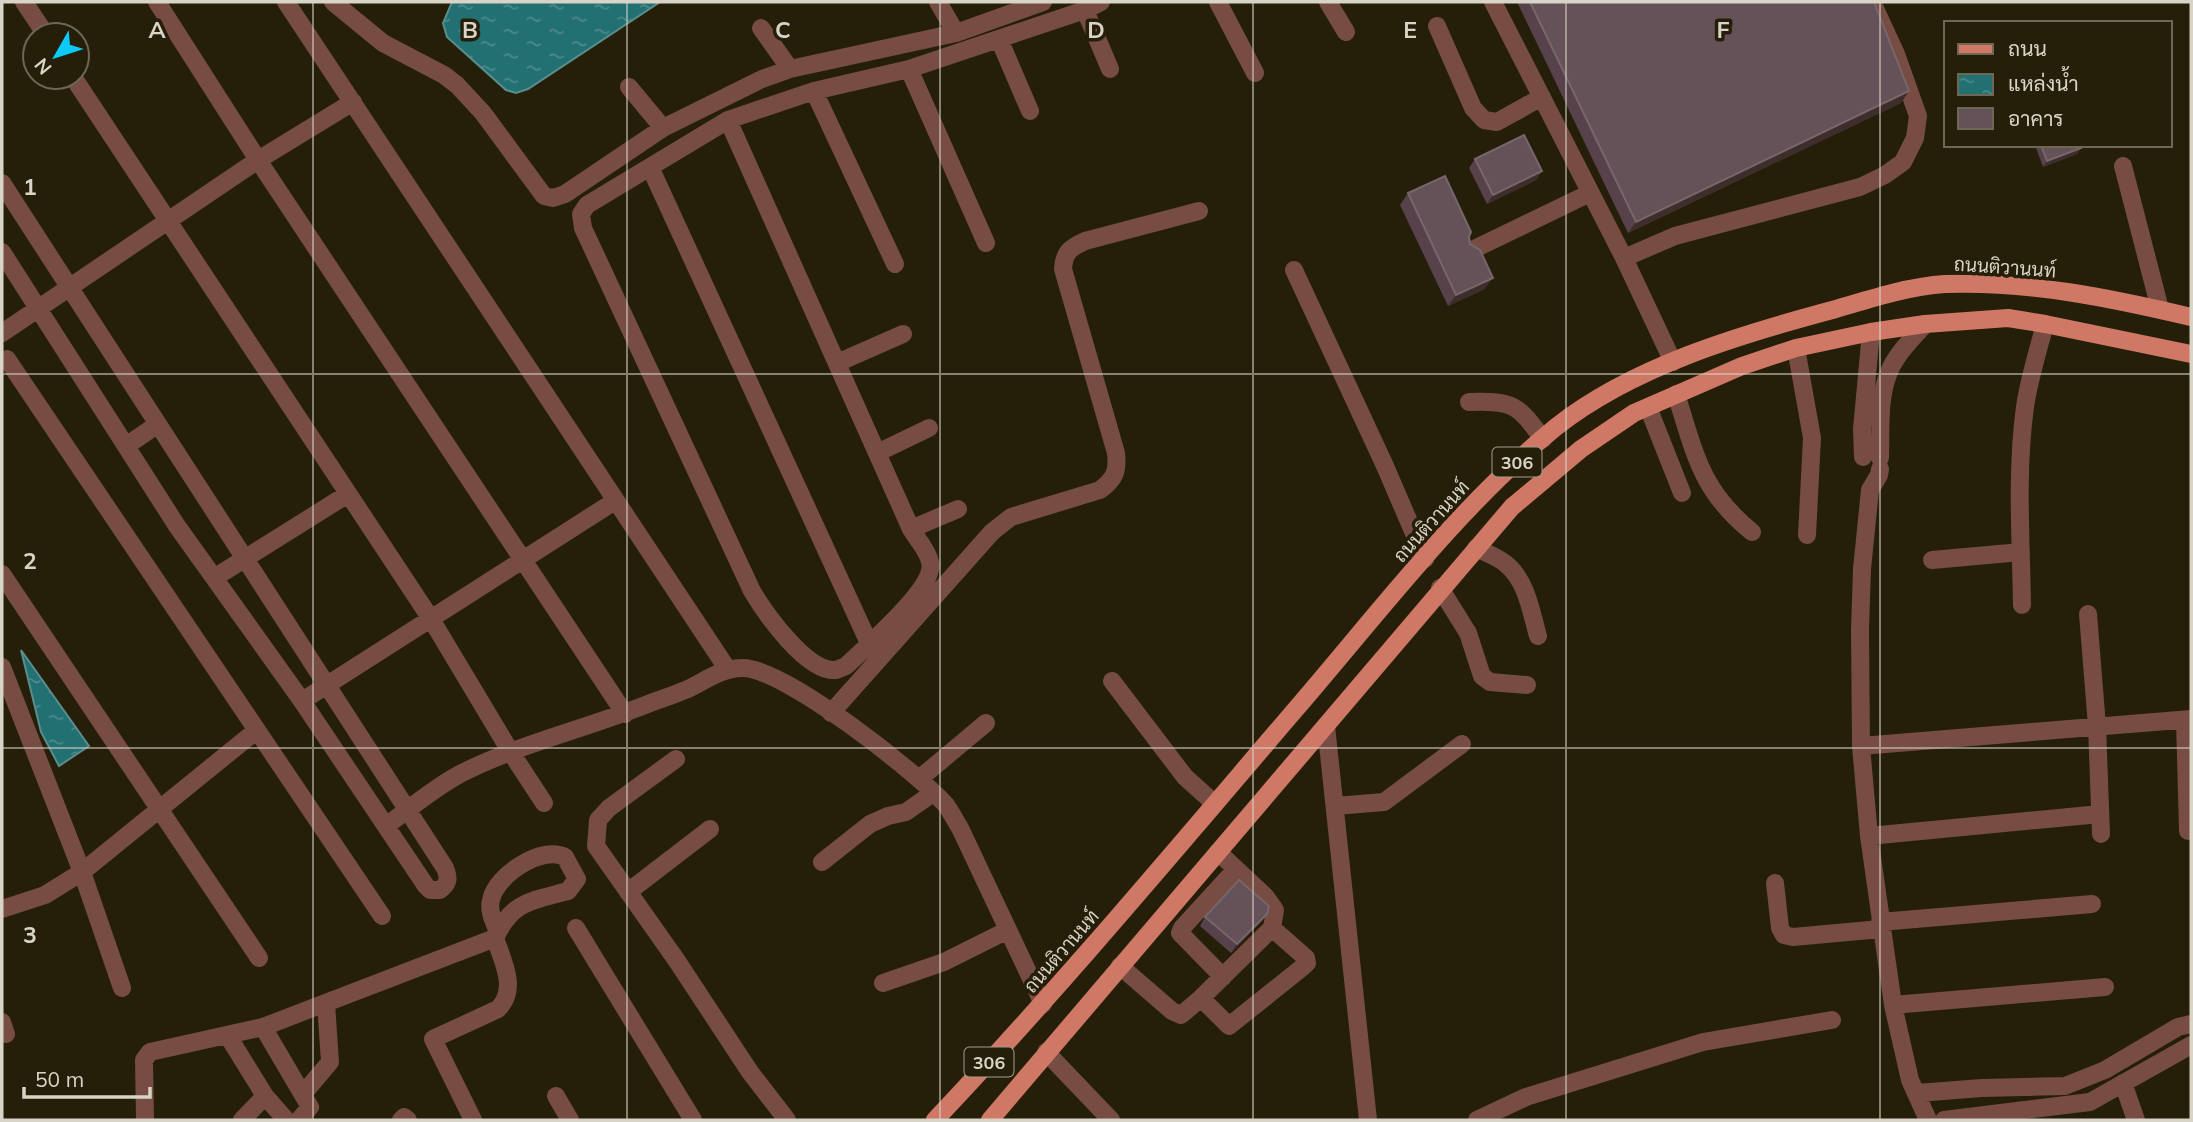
<svg xmlns="http://www.w3.org/2000/svg" width="2193" height="1122" font-family="Mulish,Sarabun,sans-serif">
	<defs>
		<pattern id="water-ripples" width="26" height="14" patternUnits="userSpaceOnUse" patternTransform="scale(1.75)"><rect width="26" height="14" fill="#237073"/><path d="M2 4q2-2 4 0t4 0M15 11q2-2 4 0t4 0" fill="none" stroke="#4d8a8c"/></pattern>
	</defs>
	<rect width="100%" height="100%" fill="#251e08"/>
	<path fill="url(#water-ripples)" stroke="#598e8c" stroke-width="2" d="M452 2H660L528 89 516 93 506 90 447 37 443 23Z
		M21 650 89 746 59 766 41 732Z"/>
	<g fill="none" stroke-linecap="round" stroke-linejoin="round">
		<path stroke="#764c43" stroke-width="18" d="M24 2 46 35
			M157 2 258 160 625 714
			M286 2 728 670
			M333 2 383 43 444 75 457 85 483 113 544 196 553 198 565 194 663 128 762 79 790 69 956 33 1043 2
			M938 2 956 33
			M1218 2 1255 73
			M1328 2 1346 32
			M1493 2 1624 258 1673 362
			M1085 10 1110 69
			M1437 26 1473 108 1484 120 1497 122 1542 97
			M761 28 790 69
			M999 39 1030 111
			M909 69 986 243
			M73 77 431 619 510 751 544 803
			M629 87 663 128
			M814 91 895 264
			M728 120 911 529C917 539 928 551 930 562 937 588 865 647 846 666 843 667 839 669 836 670 807 673 765 613 752 591L583 228 581 214 587 205 728 120 814 91 909 69 1085 10 1101 2
			M2123 166 2160 309
			M650 167 869 643
			M2 183 445 868C449 878 449 883 440 890H430L426 886 302 701 177 526 2 252
			M1472 250 1590 193
			M1624 258 1675 236 1860 187 1885 175 1903 162 1915 138 1918 116 1896 54 1872 2
			M1294 270 1385 466 1425 559
			M2 333 258 160 353 102
			M1796 348 1812 438 1807 535
			M7 359 382 916
			M837 363 903 334
			M1676 394C1695 454 1701 491 1752 532
			M1469 402C1514 401 1517 404 1543 439
			M1648 407 1682 493
			M126 446 158 424
			M877 453 929 428
			M1863 457 1862 429 1871 332
			M1880 458C1881 430 1878 398 1889 372 1896 354 1912 339 1925 324
			M1880 469 1879 475 1870 490 1862 569 1860 630 1861 746 1869 836 1893 1005 1910 1080 1928 1120
			M911 529 958 509
			M1476 548C1486 553 1498 557 1506 564 1527 581 1531 612 1538 636
			M1932 560 2021 552
			M2 574 259 958
			M214 578 348 494
			M1440 588 1468 633 1482 676 1490 682 1527 685
			M2022 605C2021 539 2016 472 2025 407 2029 379 2038 351 2045 324
			M2088 614 2097 726 2101 834
			M2 667 82 872 122 988
			M1112 681 1185 777 1215 804
			M302 701 615 501
			M831 713 992 532 1011 517 1100 490C1115 479 1118 471 1116 453L1063 269C1064 252 1070 248 1085 241L1199 211
			M2185 720 2188 831
			M1326 726 1368 1120
			M1861 746 2191 719
			M676 759 609 808 598 820 596 846 677 961 750 1072 787 1120
			M919 779 986 723
			M1335 806 1384 802 1462 744
			M386 826C409 809 434 788 460 774 521 743 589 728 653 702 665 698 676 694 688 689 705 681 722 668 742 668 783 667 917 772 946 805 951 812 955 820 960 828L1043 1004
			M1869 836 2100 814
			M822 862 870 824 888 816 906 812 933 793
			M1775 883 1780 928 1784 935 1793 937 1881 929
			M628 892 710 829
			M2 909 45 895 82 872 257 730
			M1880 922 2092 904
			M576 928 693 1120
			M1120 966 1172 1011 1181 1015 1201 998 1272 928 1275 910 1266 897 1218 852
			M1223 977 1180 933 1182 928 1236 869
			M883 983 944 962 1008 930
			M1201 998 1229 1026 1304 966 1307 963 1306 958 1272 928
			M1893 1005 2105 987
			M2 1022 6 1034
			M228 1036 265 1096 286 1120
			M1046 1052 1111 1120
			M2123 1083 2136 1120
			M1917 1093 1982 1088 2065 1086 2105 1070 2178 1027 2191 1024
			M303 1094 330 1062 326 1003
			M556 1096 570 1120
			M145 1120 144 1060 150 1052 263 1027
			M242 1120 265 1096
			M299 1120 310 1107 263 1027 495 938
			M401 1120 404 1117 408 1120
			M473 1120 433 1039 498 1009C518 989 503 962 495 938 512 901 532 901 568 891L577 879 565 857C542 845 496 875 491 900 488 911 494 922 498 932
			M1477 1120 1526 1097 1703 1042 1832 1020
			M1944 1120 2090 1102 2191 1045"/>
		<path stroke="#cf7865" stroke-width="18" d="M935 1120C1060 988 1177 848 1295 710 1377 615 1459 506 1556 427 1633 366 1742 334 1836 309 1869 299 1910 286 1945 284 2028 281 2111 298 2191 317
			M990 1120 1512 507 1581 449 1634 413 1742 366 1796 348 1871 332 1925 324 2008 318 2045 324 2191 354"/>
	</g>
	<path fill="#57424b" d="M1517 2H1874L1901 103 1628 233Z
		M2035 145H2079L2077 154 2043 167Z
		M1475 159 1542 171 1536 180 1487 204 1469 168Z
		M1408 193 1469 237 1485 289 1448 306 1400 205Z
		M1267 914 1261 922 1231 953 1200 926 1205 917Z"/>
	<path fill="#3d2d2b" d="M1909 91 1901 103 1628 233 1636 222Z
		M2081 148 2077 154 2043 167 2047 161Z
		M1542 171 1536 180 1487 204 1493 195Z
		M1493 278 1485 289 1448 306 1456 295Z
		M1267 914 1261 922 1231 953 1237 944Z"/>
	<path fill="#655259" stroke="#77666a" stroke-width="2" d="M1530 2H1874L1909 91 1636 222Z
		M1524 135 1542 171 1493 195 1475 159Z
		M2041 145H2079L2081 148 2047 161Z
		M1445 176 1471 232 1469 237 1470 244 1480 250 1493 278 1456 295 1408 193Z
		M1239 880 1269 906 1267 914 1237 944 1205 917Z"/>
	<path fill="none" stroke="#d8d4c7" stroke-width="2" stroke-opacity="0.55" d="M313 2V1120M627 2V1120M940 2V1120M1253 2V1120M1566 2V1120M1880 2V1120M2 374H2191M2 748H2191"/>
	<g text-anchor="middle" dominant-baseline="central" stroke-width="7" stroke-linejoin="round" paint-order="stroke">
		<g fill="#251e08" stroke="#a29d8e" stroke-width="2">
			<rect x="1492.5" y="447.5" width="49" height="29" rx="5"/>
			<rect x="964.5" y="1047.5" width="49" height="29" rx="5"/>
		</g>
		<g font-size="18" font-weight="bold" fill="#d8d4c7">
			<text x="1517" y="462">306</text>
			<text x="989" y="1062">306</text>
		</g>
		<g font-size="19" fill="#d8d4c7" stroke="#251e08">
			<text transform="translate(2005 267) rotate(4)">ถนนติวานนท์</text>
			<text transform="translate(1431 521) rotate(-48)">ถนนติวานนท์</text>
			<text transform="translate(1061 951) rotate(-49)">ถนนติวานนท์</text>
		</g>
	</g>
	<g font-size="23" text-anchor="middle" font-weight="bold" fill="#d8d4c7" stroke="#251e08" stroke-width="7" stroke-linejoin="round" paint-order="stroke">
		<text x="157" y="38">A</text>
		<text x="470" y="38">B</text>
		<text x="783" y="38">C</text>
		<text x="1096" y="38">D</text>
		<text x="1410" y="38">E</text>
		<text x="1723" y="38">F</text>
		<text x="30" y="195">1</text>
		<text x="30" y="569">2</text>
		<text x="30" y="943">3</text>
	</g>
	<rect width="2193" height="1122" fill="none" stroke="#d8d4c7" stroke-width="7"/>
	<rect x="1944" y="21" width="228" height="126" fill="#251e08" stroke="#6d6754" stroke-width="2"/>
	<rect x="1958" y="44" width="35" height="10" fill="#cf7865" stroke="#6d6754" stroke-width="2"/>
	<text x="2008" y="56" font-size="21" fill="#d8d4c7">ถนน</text>
	<rect x="1958" y="74" width="35" height="21" fill="url(#water-ripples)" stroke="#6d6754" stroke-width="2"/>
	<text x="2008" y="91" font-size="21" fill="#d8d4c7">แหล่งน้ำ</text>
	<rect x="1958" y="108" width="35" height="21" fill="#655259" stroke="#6d6754" stroke-width="2"/>
	<text x="2008" y="126" font-size="21" fill="#d8d4c7">อาคาร</text>
	<g transform="translate(56 56) rotate(231)"><circle r="33" fill="#251e08" stroke="#6d6754" stroke-width="2"/>
	<path d="M0-5L12 26L0 18L-12 26Z" fill="#0dcafa"/>
	<text y="-10" font-size="19" font-weight="bold" text-anchor="middle" fill="#d8d4c7">N</text>
	</g>
	<path d="M24 1087v10h126v-10" fill="none" stroke="#d8d4c7" stroke-width="3.5"/>
	<text x="35" y="1087" font-size="21" fill="#d8d4c7" stroke="#251e08" stroke-width="5" paint-order="stroke">50 m</text>
</svg>
